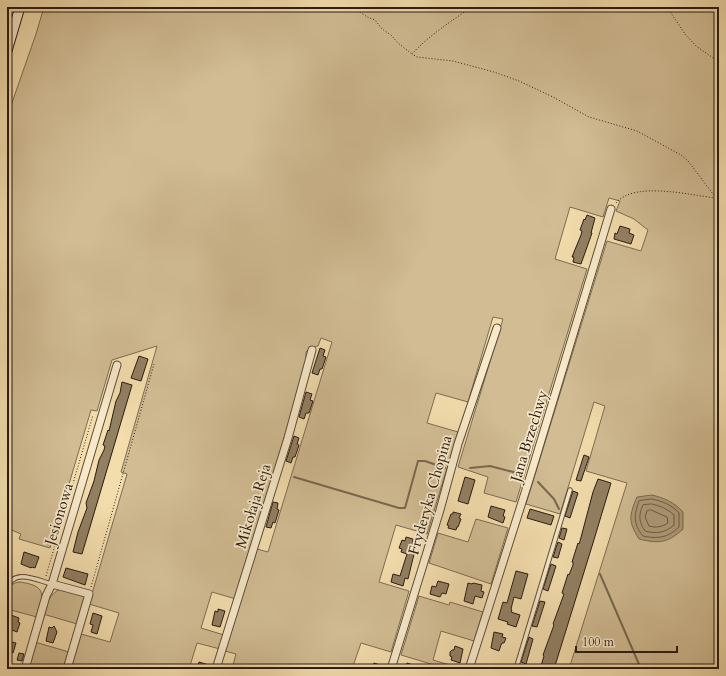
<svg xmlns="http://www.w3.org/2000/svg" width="726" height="676" font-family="Cardo,serif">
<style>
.green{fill:#d1bc93;stroke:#7d6c52}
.water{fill:#ae9b78;stroke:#79684f}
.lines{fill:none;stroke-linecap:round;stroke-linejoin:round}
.shore{stroke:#6c5b45;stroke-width:1}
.stream{stroke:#79684f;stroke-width:2}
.building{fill:#928063;stroke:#291b12}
.service-casing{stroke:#5c4c39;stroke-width:5.5}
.minor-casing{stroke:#5c4c39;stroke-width:9}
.secondary-casing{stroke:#291b12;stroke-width:11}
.path{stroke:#291b12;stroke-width:1;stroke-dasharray:1 2;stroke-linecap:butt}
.service{stroke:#f7e9ca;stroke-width:3.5}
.minor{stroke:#f7e9ca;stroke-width:7}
.secondary{stroke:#f7e9ca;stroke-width:9}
.labels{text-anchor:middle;stroke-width:3.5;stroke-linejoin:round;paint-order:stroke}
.street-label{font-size:15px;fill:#291b12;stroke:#f7e9ca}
</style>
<rect width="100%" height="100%" fill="#f3ddad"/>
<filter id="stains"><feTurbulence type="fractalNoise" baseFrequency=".005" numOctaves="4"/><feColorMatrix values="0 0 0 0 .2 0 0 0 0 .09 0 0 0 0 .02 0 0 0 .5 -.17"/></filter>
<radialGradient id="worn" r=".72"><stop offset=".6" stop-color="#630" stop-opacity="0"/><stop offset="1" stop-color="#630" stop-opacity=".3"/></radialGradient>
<g class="green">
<path d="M44,7H719V669H569L627,483L586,471L605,406L594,402L560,514L526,504L607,241L641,251L648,230L634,219L616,211L620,201L609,198L603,217L570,207L555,259L587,269L516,502L484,493L488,477L458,467L503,319L493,317L468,402L436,393L427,423L458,432L427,534L396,525L379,582L409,591L391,652L361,643L352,669H232L236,654L225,651L257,549L268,552L332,342L321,338L318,346L311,347L306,352V364L236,599L212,592L201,628L224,635L220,649L197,643L189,669H90L72,664L81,634L110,642L119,613L89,604L127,474L121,472L157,346L112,360L97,411L91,410L50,548L19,539L21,534L7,528V117L36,34Z"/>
<path d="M476,519L508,528L491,584L429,563L438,533L468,542Z"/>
<path d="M20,582C48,586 43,595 37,617L7,609C7,597 5,583 20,582Z"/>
<path d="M60,589L85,597L77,624L43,614C47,603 49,595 60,589Z"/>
<path d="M419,596L449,605L450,602L483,612L474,641L441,631L433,660L463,669H430L431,664L401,655Z"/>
<path d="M35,642L69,652L64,669H27Z"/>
</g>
<path class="water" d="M652,495C664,498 674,502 683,512V529C668,543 659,544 639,539C628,521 629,516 637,497Z"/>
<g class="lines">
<g class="shore">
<path d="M652,499C662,501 672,505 679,513V527C668,538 657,539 643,536C633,524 634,515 639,501Z"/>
<path d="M652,504C660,506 668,509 674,515V525C665,533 656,534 645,531C639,522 638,515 643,505Z"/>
<path d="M651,510L667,517L668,523C662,527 656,528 649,526L645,517L647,511Z"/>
</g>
<g class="stream">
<path d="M470,468L490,466L521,474"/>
<path d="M294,477L399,508H405L418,461H425L445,468"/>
<path d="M538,482L554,499L559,509"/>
<path d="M600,574L641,669"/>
</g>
</g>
<g class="building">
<path d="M587,215L595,218L591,233H592L581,264L573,262L574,257H572L581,235L582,231L580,230L584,219L585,220Z"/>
<path d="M620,226L630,229L629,233L634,235L631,244L614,239L615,233L617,234Z"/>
<path d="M320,348L325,350L323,356L326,357L322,369H320L318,375L312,373Z"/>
<path d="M139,356L148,359L141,381L131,378Z"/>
<path d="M122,382L132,385L82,554L73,552L78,532L87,508L86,503L94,481L99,460L104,450L105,446L103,445L108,430L109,431L116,401L120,393Z"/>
<path d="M306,392L312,394L310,400L313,401L309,413H306L304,419L299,417Z"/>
<path d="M294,436L299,438L297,444L299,445L295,457H293L291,463L286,461Z"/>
<path d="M584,455L589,457L581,481L576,480Z"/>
<path d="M465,477L475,480L468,504L458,501Z"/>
<path d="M598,479L611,483L593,543L554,669H540L544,656L543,655L554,625L553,624L564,594L562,593L568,574L569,575L573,565V562H572L578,543L579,544L580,541L593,492Z"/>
<path d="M573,491L578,493L570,518L565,516Z"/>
<path d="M273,502L278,503L277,509L279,510L275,523L273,522L271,528L266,527Z"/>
<path d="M491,506L505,510L503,516L505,517L503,523L488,517Z"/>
<path d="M530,509L554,516L551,525L527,518Z"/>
<path d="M453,512L461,514L459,518L461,519L458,527H457L456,530L448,528L449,526L447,525L451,514H453Z"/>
<path d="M562,528L567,529L564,540L559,538Z"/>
<path d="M406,537L413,539L412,549L415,550L408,579L405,578L403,586L391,582L393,574L400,576L407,554L401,552L402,549L399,548L402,540L405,541Z"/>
<path d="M558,542L562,544L558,558L553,557Z"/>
<path d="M24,552L39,557L35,568L32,567L31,568L21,564Z"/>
<path d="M551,564L556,566L548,591L543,589Z"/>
<path d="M66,568L88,574L85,585L63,577Z"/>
<path d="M516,571L528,574L521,599L514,597L511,609L512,610L511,612L520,615L516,627L507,624L508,622L498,619L503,602L507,603Z"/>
<path d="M438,581L449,584L446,594L442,593L440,597L430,594L432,586L436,587Z"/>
<path d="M468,583L472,584L473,583L482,585L481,591L484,592L482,598L475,596L473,604L464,601Z"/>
<path d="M540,601L545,602L537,627L532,626Z"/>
<path d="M218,609L225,611L220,627L212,625L215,611L218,612Z"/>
<path d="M93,613L102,616L97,634L91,632L93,625L90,624Z"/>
<path d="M11,615L19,618L18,622L20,623L17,632L7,628Z"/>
<path d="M54,626L57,632L53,643L46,641L49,627L52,628Z"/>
<path d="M494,632L503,634L502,637L506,638L504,643H502L501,645L499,651L491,648Z"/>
<path d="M529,637L533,639L526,664L521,662Z"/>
<path d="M7,641L16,643L13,653L7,651Z"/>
<path d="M455,646L463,649L460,663L451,660L452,657L450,656V652L452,650H454Z"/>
<path d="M19,653L24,654L22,661L17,660Z"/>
<path d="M199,662L212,666L211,669H197Z"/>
<path d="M374,663L386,667V669H372Z"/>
<path d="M407,663L422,668V669H406Z"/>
</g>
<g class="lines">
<g class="service-casing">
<g id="service">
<path d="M7,588C14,568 36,580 52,584"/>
<path d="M516,669L570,490"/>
</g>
</g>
<g class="minor-casing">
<g id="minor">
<path d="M52,584L89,594L67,669"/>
<path d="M25,669L46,596L52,584L117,365"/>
<path d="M216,669L288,438L312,350"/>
<path d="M391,669L440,510L458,444L497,328"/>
<path d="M469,669L530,477L611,209"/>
</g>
</g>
<g class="secondary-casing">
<path id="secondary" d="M7,51L20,7"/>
</g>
<g class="path">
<path d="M357,7L359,11L367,17L375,20L382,29L391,35L398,43L412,54"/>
<path d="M471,7C451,22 429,35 412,54L417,57L453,61L494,72L519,81L553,97L589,117L637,131L681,155L688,161L719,202"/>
<path d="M667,7L685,34L696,46L719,62"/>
<path d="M616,203C634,181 690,195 715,198"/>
<path d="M46,576L93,415"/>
<path d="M91,587L154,364"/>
</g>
<use href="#service" class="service"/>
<use href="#minor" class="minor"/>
<use href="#secondary" class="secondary"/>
</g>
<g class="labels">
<g class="street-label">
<text transform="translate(529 436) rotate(-73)" y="5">Jana Brzechwy</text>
<text transform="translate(430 495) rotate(-74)" y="5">Fryderyka Chopina</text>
<text transform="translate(253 506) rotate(-73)" y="5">Mikołaja Reja</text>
<text transform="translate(59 514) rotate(-73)" y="5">Jesionowa</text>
</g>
</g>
<rect width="726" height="676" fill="none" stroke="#f3ddad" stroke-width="24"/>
<rect x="8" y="8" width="710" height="660" fill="none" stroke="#291b12" stroke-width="2"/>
<rect x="12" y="12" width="702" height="652" fill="none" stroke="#291b12"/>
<path d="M576 646v6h101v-6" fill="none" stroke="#291b12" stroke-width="2"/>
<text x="582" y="646" font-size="12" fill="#291b12" stroke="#f7e9ca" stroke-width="3" paint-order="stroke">100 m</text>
<rect width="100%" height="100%" filter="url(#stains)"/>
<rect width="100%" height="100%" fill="url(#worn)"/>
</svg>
